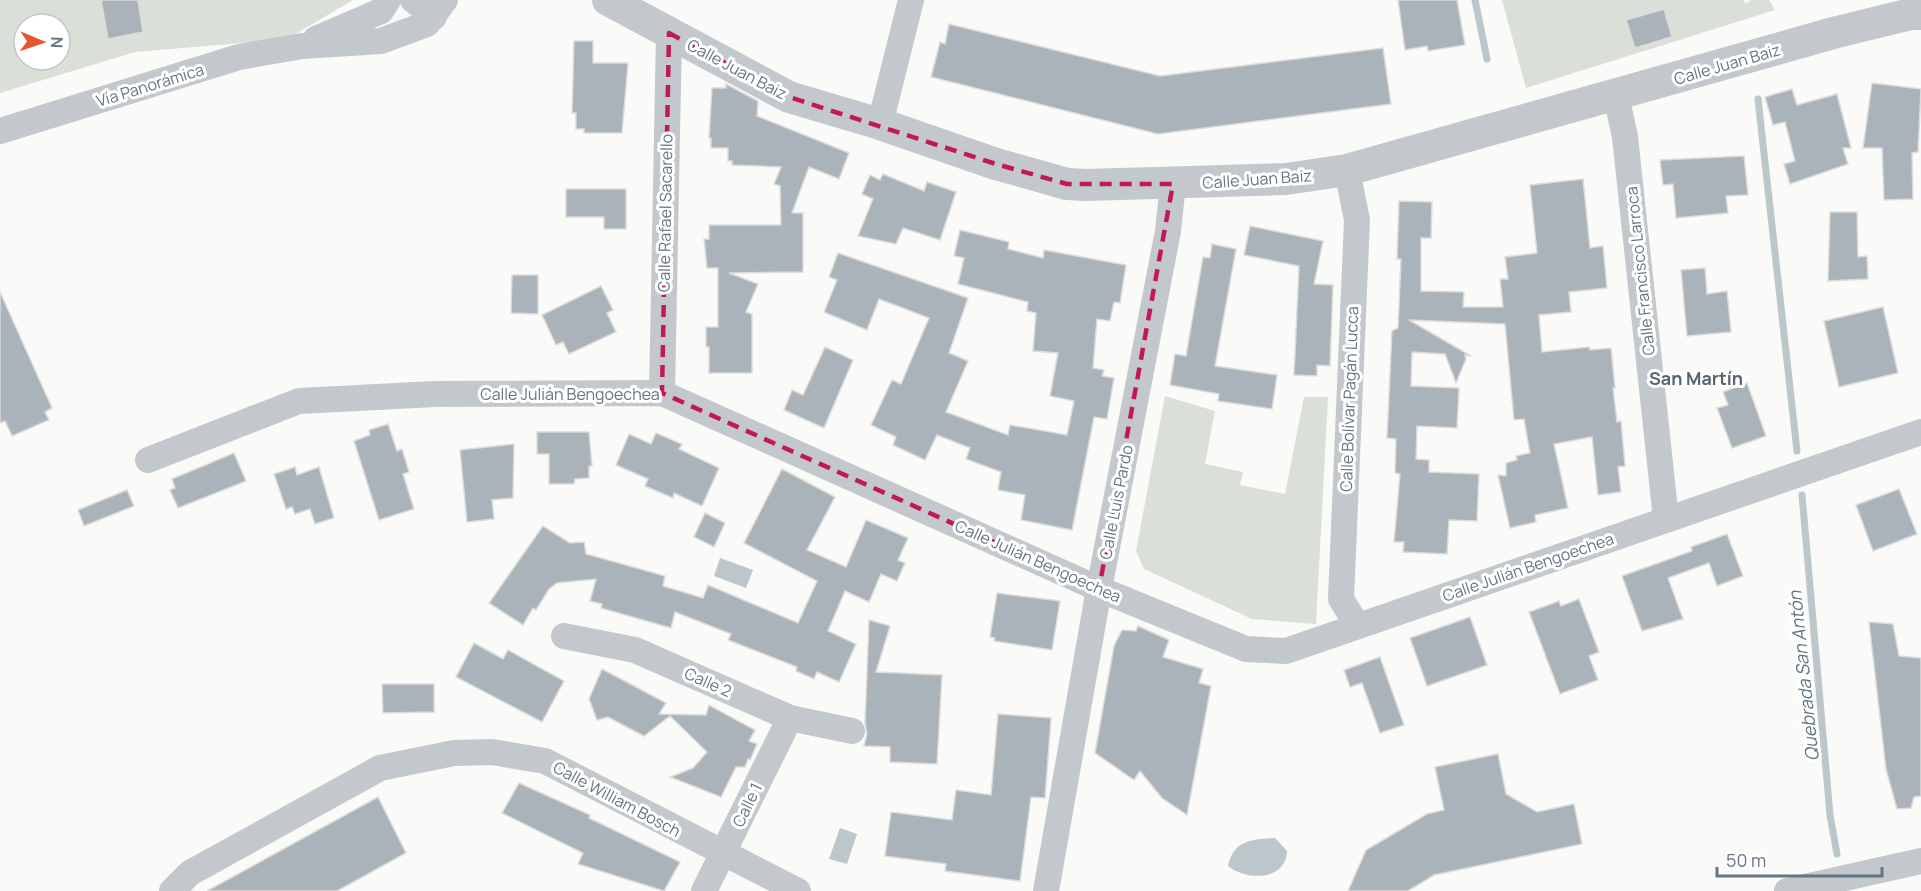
<svg xmlns="http://www.w3.org/2000/svg" width="1921" height="891" font-family="Manrope,sans-serif">
<style>
.green{fill:#dadfd7;fill-rule:evenodd}
.water{fill:#bbc7cb}
.lines{fill:none;stroke-linecap:round;stroke-linejoin:round}
.stream{stroke:#bbc7cb;stroke-width:7}
.building{fill:#aab3b9;stroke:#dcdcda;stroke-width:1.5}
.minor{stroke:#c3c8cc;stroke-width:26}
.tertiary{stroke:#c3c8cc;stroke-width:32}
.marked{fill:none;stroke:#c2185b;stroke-width:4.5;stroke-dasharray:12 8;stroke-linejoin:round}
.labels{text-anchor:middle;stroke-width:6;stroke-linejoin:round;paint-order:stroke}
.street-label{font-size:16px;fill:#657683;stroke:#fff}
.neighbourhood-label{font-size:18px;font-weight:bold;fill:#57646e;stroke:#fff}
.water-label{font-size:18px;font-style:italic;fill:#60757c;stroke:#fff}
</style>
<rect width="100%" height="100%" fill="#fafaf8"/>
<g class="green">
<path d="M0,0H353L287,39L135,52L0,93ZM24,24H60V60H24Z"/>
<path d="M1502,0H1743L1746,4L1751,0H1769L1775,10L1526,88Z"/>
<path d="M1165,396L1215,411L1205,464L1243,472L1240,485L1285,494L1304,397H1328L1316,624L1252,619L1144,569L1136,551Z"/>
</g>
<g class="water">
<path d="M720,558L753,570L746,588L714,576Z"/>
<path d="M840,828L857,834L847,864L829,859Z"/>
<path d="M1275,838L1287,851C1286,881 1246,881 1228,866C1233,840 1252,839 1275,838Z"/>
</g>
<g class="lines">
<g class="stream">
<path d="M1475,0L1487,59"/>
<path d="M1758,99L1797,451"/>
<path d="M1802,495L1830,815L1837,854"/>
</g>
</g>
<g class="building">
<path d="M101,0H138L143,32L108,39Z"/>
<path d="M1398,0H1457L1465,45L1428,51L1427,46L1405,50Z"/>
<path d="M1664,9L1672,37L1635,48L1626,20Z"/>
<path d="M949,24L1160,76L1383,48L1391,104L1158,134L931,77L940,42L945,44Z"/>
<path d="M574,41H593V63H628L622,133H584V129H576V113H572Z"/>
<path d="M1872,83L1921,89L1918,152L1912,153L1913,199L1884,200L1882,148H1863Z"/>
<path d="M726,84L758,101L757,116L849,153L839,179L809,167L792,213H803V272L729,273L758,284L746,312L752,314V373H709V347H706V327H718V268H707L704,239H709V225H781L780,186L774,184L781,167L732,165V161H728V148H711V138H709L712,88H726Z"/>
<path d="M1792,89L1797,105L1837,94L1851,148H1843L1848,164L1790,184L1784,164L1795,161L1785,122L1773,125L1765,97Z"/>
<path d="M1744,156L1748,195L1726,196L1728,213L1676,218L1673,184L1663,185L1660,160Z"/>
<path d="M883,174L924,191L927,182L956,192L940,240L903,228L896,244L858,236L873,199L862,194L870,175L880,180Z"/>
<path d="M1583,179L1590,248L1603,246L1607,288L1569,292L1571,312L1539,315L1542,352L1589,347L1590,350L1611,348L1615,388H1613L1617,422L1621,421L1625,466L1618,467L1621,492L1598,495L1592,437L1554,444L1568,508L1535,515L1536,522L1510,528L1498,475L1506,476V463L1517,460L1516,456L1530,453L1524,419L1514,420L1505,324L1409,320L1471,356L1465,355L1466,359L1456,383L1445,354L1412,352L1411,386L1459,388L1457,428L1417,426L1416,459L1429,460V472L1479,474L1477,521L1449,520L1447,554L1403,552L1404,542H1394L1400,474L1395,473L1396,439L1387,438L1392,331L1398,328L1401,259H1397L1399,201L1432,202L1431,238H1421V291L1464,292L1463,307H1503L1500,279H1508L1505,257L1537,253L1530,185Z"/>
<path d="M566,189H626V229H604V217H566Z"/>
<path d="M1830,212H1857L1858,257L1867,256L1868,279L1828,281Z"/>
<path d="M1250,226L1323,241L1314,284L1333,285L1330,366L1317,365V376L1294,375L1299,266L1244,255Z"/>
<path d="M960,230L1009,242L1008,249L1043,258L1044,250L1126,265L1120,303L1114,302L1110,321L1097,319L1093,368L1104,370L1102,376L1114,378L1107,419L1094,417L1072,530L1021,520L1025,495L998,490L1001,472L966,459L970,448L937,435L925,460L893,445L896,437L871,425L892,380L901,384L929,318L879,299L867,330L824,312L837,280L829,277L838,253L968,298L949,353L968,361L946,412L1008,435L1010,425L1067,435L1074,401L1050,396L1058,353L1033,351L1036,313L1027,311L1028,302L958,284L964,258L954,256Z"/>
<path d="M1212,244L1236,249L1215,366L1277,375L1272,409L1218,401L1219,394L1170,385L1175,354L1186,356L1203,257L1210,258Z"/>
<path d="M1705,268L1707,294L1727,291L1731,332L1687,336L1681,270Z"/>
<path d="M512,275H538V314L511,313Z"/>
<path d="M601,286L613,310L607,313L616,332L569,354L563,342L556,345L542,315Z"/>
<path d="M0,292L52,408L45,412L49,420L12,436L5,421L0,423Z"/>
<path d="M1883,307L1898,373L1839,387L1824,321Z"/>
<path d="M825,347L853,360L824,428L784,410L792,390L803,395Z"/>
<path d="M1747,383L1766,436L1732,448L1717,408L1728,405L1723,392Z"/>
<path d="M388,424L397,451L402,449L409,472L403,474L414,509L379,520L354,441L370,435L369,430Z"/>
<path d="M537,432H589L592,466H589V478L575,479L574,484H549V454H537Z"/>
<path d="M656,433L682,444L679,449L719,468L702,506L674,493L673,498L645,486L648,479L616,465L629,434L651,444Z"/>
<path d="M514,444L513,498L492,500L494,519L467,522L460,450Z"/>
<path d="M234,453L246,481L178,508L170,490L175,488L172,479Z"/>
<path d="M295,467L297,475L319,467L334,518L315,524L310,509L295,514L292,507L286,509L274,474Z"/>
<path d="M782,469L835,497L807,550L846,567L866,520L908,538L898,560L905,563L897,581L881,574L869,602L845,591L828,631L856,644L839,682L817,672L814,679L796,671L797,667L728,640L731,634L675,612L671,628L601,608L602,604L590,601L596,579L557,583L549,589L536,610L533,608L523,625L489,603L543,526L570,543L584,542L586,554L665,576L663,586L703,598L708,585L798,623L817,581L744,543Z"/>
<path d="M1899,489L1917,534L1873,551L1856,505Z"/>
<path d="M127,490L134,506L84,526L78,510Z"/>
<path d="M705,513L725,523L714,547L694,537Z"/>
<path d="M1727,534L1743,576L1717,586L1709,563L1668,578L1683,619L1642,631L1622,576L1692,551L1691,547Z"/>
<path d="M997,593L1060,601L1052,650L994,641L995,638L990,637Z"/>
<path d="M1579,599L1599,652L1589,656L1598,680L1560,694L1529,612L1559,601L1561,606Z"/>
<path d="M1470,617L1487,665L1427,686L1410,638Z"/>
<path d="M869,620L890,626L876,672L942,675L937,764L890,762V747L864,746L867,734L865,724Z"/>
<path d="M1869,622L1893,624L1899,656L1921,658V796L1914,797L1911,808L1897,809L1886,769Z"/>
<path d="M1138,626L1169,640L1163,657L1203,669L1199,683L1211,686L1187,815L1162,798L1140,771L1134,780L1095,753L1114,646L1122,630L1136,631Z"/>
<path d="M474,643L503,659L508,650L564,681L542,722L456,677Z"/>
<path d="M1380,657L1404,725L1380,733L1362,683L1350,687L1344,670Z"/>
<path d="M602,669L666,703L659,714L706,715L709,705L755,730L749,741L757,744L750,760L748,759L745,767H736L721,797L670,777L693,768L707,752L670,716L644,736L608,717L597,720L589,699Z"/>
<path d="M382,684H434V712L383,713Z"/>
<path d="M998,714L1051,718L1045,798L1031,797L1020,881L945,871L946,864L885,856L891,812L952,820L956,790L991,795Z"/>
<path d="M1498,754L1506,794L1537,812L1574,804L1582,844L1434,875L1408,891H1348L1366,850L1427,814L1444,810L1435,767Z"/>
<path d="M519,783L590,815L589,818L680,862L664,891L578,864L583,853L502,813Z"/>
<path d="M378,797L406,853L337,891H207Z"/>
</g>
<g class="lines">
<g class="minor">
<path d="M413,0L434,17"/>
<path d="M316,39L381,11L388,0"/>
<path d="M1616,95L1625,137L1666,519"/>
<path d="M880,124L911,0"/>
<path d="M0,131L239,57L302,46L381,41L427,24L445,0"/>
<path d="M1347,170L1357,220L1341,599L1357,625"/>
<path d="M662,393L669,33"/>
<path d="M148,460L299,401L435,394L662,393L1099,589L1246,649L1286,651L1921,432"/>
<path d="M564,636L635,650L790,718L852,731"/>
<path d="M172,891L190,873L380,768L454,753L492,752L545,761L798,891"/>
<path d="M704,891L790,718"/>
<path d="M1046,891L1099,589L1168,231L1173,184"/>
<path d="M1787,891L1921,861"/>
</g>
<path class="tertiary" d="M608,0L789,97L880,124L996,164L1067,184L1086,185L1286,179L1347,170L1837,32L1911,14H1921"/>
</g>
<path class="marked" d="M669,33L789,97L996,164L1067,184H1173L1099,589L662,393Z"/>
<g class="labels">
<g class="street-label">
<text transform="translate(1727 64) rotate(-16)" y="6">Calle Juan Baiz</text>
<text transform="translate(737 69) rotate(28)" y="6">Calle Juan Baiz</text>
<text transform="translate(150 85) rotate(-17)" y="6">Vía Panorámica</text>
<text transform="translate(1257 179) rotate(-4)" y="6">Calle Juan Baiz</text>
<text transform="translate(665 213) rotate(-89)" y="6">Calle Rafael Sacarello</text>
<text transform="translate(1640 271) rotate(-96)" y="6">Calle Francisco Larroca</text>
<text x="570" y="400">Calle Julián Bengoechea</text>
<text transform="translate(1349 399) rotate(-88)" y="6">Calle Bolívar Pagán Lucca</text>
<text transform="translate(1116 502) rotate(-79)" y="6">Calle Luis Pardo</text>
<text transform="translate(1038 561) rotate(24)" y="6">Calle Julián Bengoechea</text>
<text transform="translate(1528 567) rotate(-19)" y="6">Calle Julián Bengoechea</text>
<text transform="translate(708 682) rotate(24)" y="6">Calle 2</text>
<text transform="translate(617 799) rotate(28)" y="6">Calle William Bosch</text>
<text transform="translate(747 805) rotate(-64)" y="6">Calle 1</text>
</g>
<g class="neighbourhood-label">
<text x="1696" y="385">San Martín</text>
</g>
<g class="water-label">
<text transform="translate(1804 676) rotate(-96)" y="6">Quebrada San Antón</text>
</g>
</g>
<g transform="translate(42 42) rotate(92)"><circle r="28" fill="#ffffff" stroke="#c1c8cd" stroke-width="1.5"/>
<path d="M0-4.5L10 22L0 15L-10 22Z" fill="#e4572e"/>
<text y="-9" font-size="16" font-weight="bold" text-anchor="middle" fill="#657683">N</text>
</g>
<path d="M1717 867v9h165v-9" fill="none" stroke="#657683" stroke-width="3"/>
<text x="1726" y="867" font-size="18" fill="#657683" stroke="#ffffff" stroke-width="4.5" paint-order="stroke">50 m</text>
</svg>
